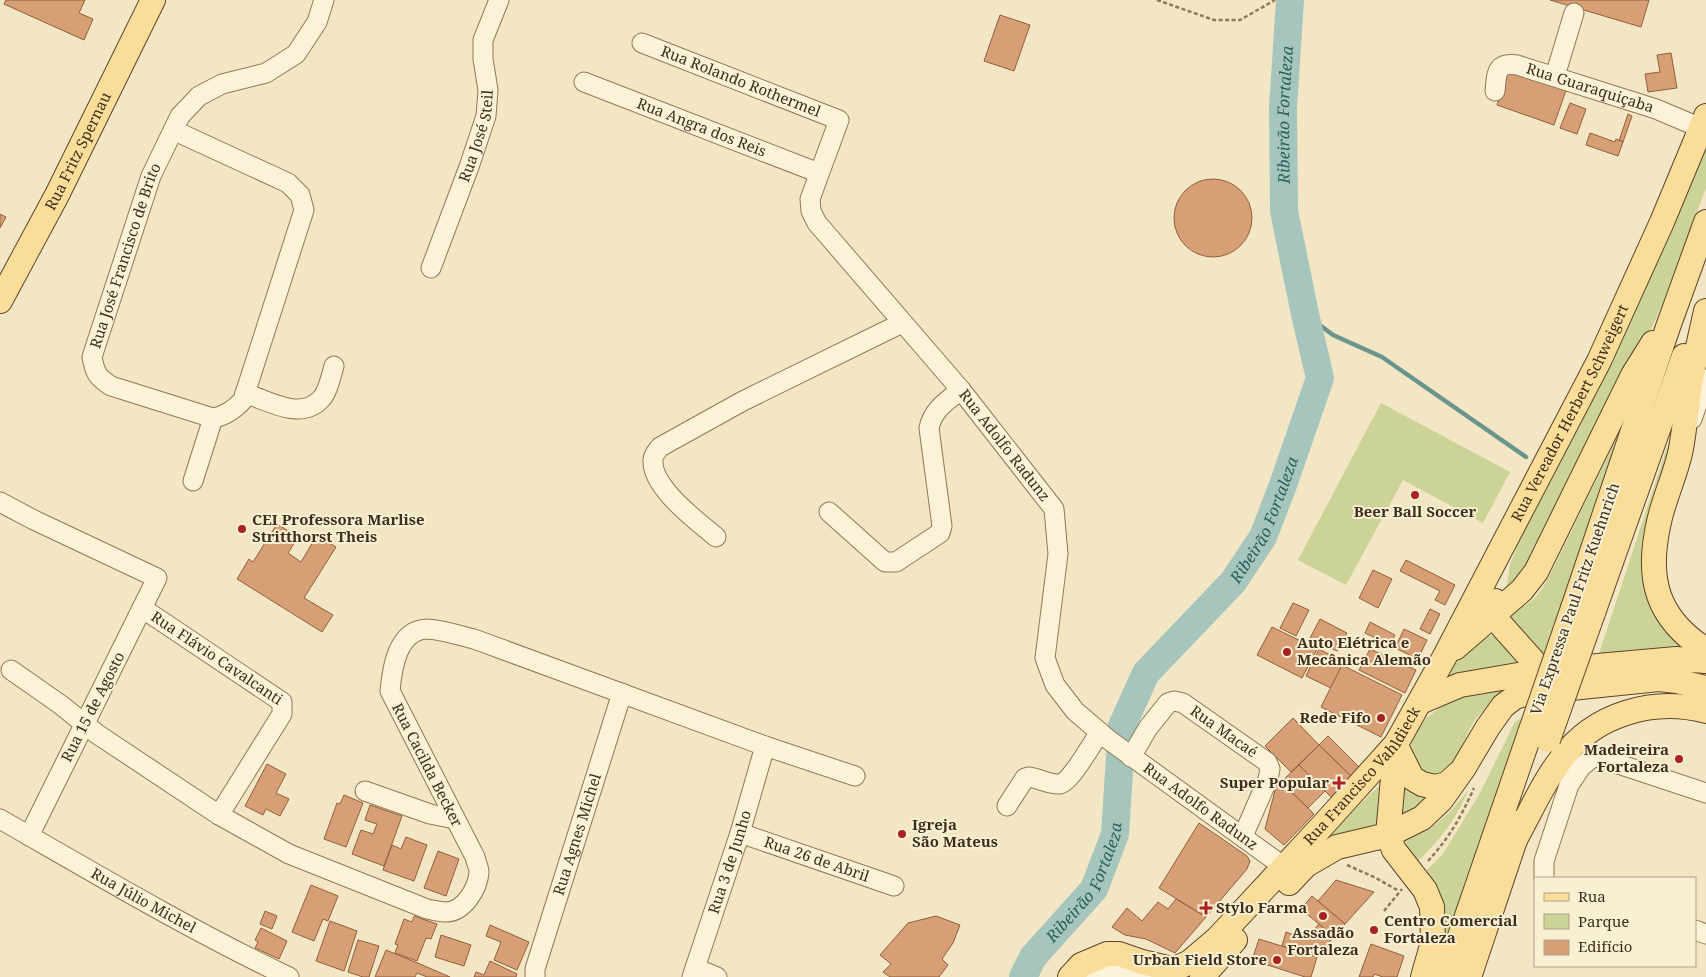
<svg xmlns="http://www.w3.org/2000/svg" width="1706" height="977" font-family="'Noto Serif',serif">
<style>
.green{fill:#cbd396}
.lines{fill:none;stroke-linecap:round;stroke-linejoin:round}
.stream{stroke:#6b958c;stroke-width:4.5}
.river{stroke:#a6c6bd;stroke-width:28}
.building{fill:#d69f75;stroke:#925f3a}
.minor-casing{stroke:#907757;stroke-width:21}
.major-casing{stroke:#5e442c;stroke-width:26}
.path{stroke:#907757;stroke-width:2.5;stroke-dasharray:4 2.5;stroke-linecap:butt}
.minor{stroke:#fcf2d8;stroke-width:19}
.major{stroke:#fadd98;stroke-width:24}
.major-bridge-casing{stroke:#5e442c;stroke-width:26;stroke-linecap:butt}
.major-bridge{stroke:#fadd98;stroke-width:24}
.poi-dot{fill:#a72220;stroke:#f9f0d4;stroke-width:2}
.labels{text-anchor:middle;stroke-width:4;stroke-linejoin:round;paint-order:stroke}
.street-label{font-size:15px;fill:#3f2e1d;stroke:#f9f0d4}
.poi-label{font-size:15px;font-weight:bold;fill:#3f2e1d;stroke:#f9f0d4;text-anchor:start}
.water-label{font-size:16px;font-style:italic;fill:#2b605e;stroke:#f9f0d4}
</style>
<rect width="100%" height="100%" fill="#f3e6c4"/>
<g class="green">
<path d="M1706,141V188L1663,302L1650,332L1535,562L1505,599L1510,564L1520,540Z"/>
<path d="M1381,403L1510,472L1483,523L1403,480L1346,585L1298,560Z"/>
<path d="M1633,405L1544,657L1511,618L1510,613C1516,607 1524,607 1530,602C1541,594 1547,580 1553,569Z"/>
<path d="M1672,432L1656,614L1664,631L1687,650L1598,657Z"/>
<path d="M1485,636H1495L1526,668L1446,682C1456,655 1462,652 1485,636Z"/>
<path d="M1514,687C1498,697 1483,708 1473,723C1463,738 1457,777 1433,777C1430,777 1425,775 1422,774L1409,750L1414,737L1425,719L1452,698Z"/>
<path d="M1531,713L1441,977L1425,872L1443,854L1480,793L1515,722Z"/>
<path d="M1401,773L1433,796L1398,819Z"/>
<path d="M1388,777L1385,824L1319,844Z"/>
<path d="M1469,789C1456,819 1441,839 1418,861L1405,849V841L1431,828L1449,813Z"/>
</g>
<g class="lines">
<path class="stream" d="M1305,314L1333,335L1382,357L1526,457"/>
<path class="river" id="s1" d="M1023,977L1033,957L1094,889L1115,834L1122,726L1146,673L1233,582L1263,537L1283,485L1320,378L1305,314L1284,211L1283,108L1290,0"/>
</g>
<g class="building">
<path d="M6,0H85L79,13L93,19L84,40L4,4Z"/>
<path d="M1550,0H1649L1641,27Z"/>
<path d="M1000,15L1030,25L1014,71L984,61Z"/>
<path d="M1671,53L1677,88L1648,92L1645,74L1660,72L1657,55Z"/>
<path d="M1509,70L1566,90L1554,125L1497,105Z"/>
<path d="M1570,103L1586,109L1577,134L1560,128Z"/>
<path d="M1628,114L1632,116L1623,142L1619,141Z"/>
<path d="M1590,133L1615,142L1616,139L1623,142L1618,156L1586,145Z"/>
<circle cx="1213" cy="218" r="39"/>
<path d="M0,214L6,217L0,228Z"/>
<path d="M277,524L298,537L288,553L301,562L317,535L336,547L304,598L333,615L322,632L237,579L249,559L253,562Z"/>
<path d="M1406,560L1455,585L1445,605L1435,600L1440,591L1400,571Z"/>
<path d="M1373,570L1392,579L1378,608L1359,598Z"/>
<path d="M1293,603L1309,610L1296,636L1280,628Z"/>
<path d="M1430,609L1440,614L1430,634L1420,629Z"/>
<path d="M1320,619L1347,633L1337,651L1310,638Z"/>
<path d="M1370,622L1395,635L1390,645L1365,633Z"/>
<path d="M1272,627L1317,649L1302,678L1257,655Z"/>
<path d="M1404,629L1427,640L1418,659L1395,648Z"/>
<path d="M1319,649L1344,662L1331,688L1306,676Z"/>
<path d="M1370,649L1416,670L1405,693L1359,670Z"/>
<path d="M1342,665L1402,695L1381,737L1321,707Z"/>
<path d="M1293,718L1319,745L1291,772L1265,746Z"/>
<path d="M1328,736L1360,768L1351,776L1319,745Z"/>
<path d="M1319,745L1353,778L1332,798L1299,765Z"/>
<path d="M267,764L286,774L276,793L289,799L280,816L266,809L263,815L245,806Z"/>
<path d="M1299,765L1325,791L1308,808L1281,782Z"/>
<path d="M1278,779L1314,814L1284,845L1265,829Z"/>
<path d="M344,795L363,803L346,847L324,839L337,803L340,804Z"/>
<path d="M370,805L402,816L384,866L352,854L361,830L373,834L377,824L365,820Z"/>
<path d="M1199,823L1247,856L1250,861L1247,869L1206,917L1159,888Z"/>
<path d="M406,837L427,845L414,881L383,870L392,845L401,849Z"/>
<path d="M438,851L459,859L446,896L424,888Z"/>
<path d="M1336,880L1374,892L1345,924L1318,901Z"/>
<path d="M311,885L338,896L328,921L323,919L314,941L292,932Z"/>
<path d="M1312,896L1345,924L1334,937L1301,909Z"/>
<path d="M1176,899L1206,917L1175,953L1146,939L1125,935L1112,927L1127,908L1142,921L1158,902L1168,909Z"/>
<path d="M265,911L277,916L272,929L260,924Z"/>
<path d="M414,916L437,924L431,939L426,938L417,961L395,953L398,945L395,944L404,919L412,922Z"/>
<path d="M936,916L960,925L953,943L942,959L948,965L939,977H890L883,972L891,964L880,955L908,923Z"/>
<path d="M330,921L357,931L344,971L316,961Z"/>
<path d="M1319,924L1334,937L1317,956L1282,946L1286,932L1306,939Z"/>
<path d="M490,925L529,942L517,970L494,960L501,942L486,936Z"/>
<path d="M261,928L287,941L279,959L255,948L258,942L255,940Z"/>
<path d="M441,935L471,945L464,966L435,957Z"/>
<path d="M1259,939L1317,957L1311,977H1305L1252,960Z"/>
<path d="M358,940L379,946L369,977H363L348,972Z"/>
<path d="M1371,944L1404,956L1397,977H1383L1374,974L1373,977H1359Z"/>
<path d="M386,950L420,964L450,977H427L417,973L415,977H375Z"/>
<path d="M490,961L517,974L516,977H474L476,972L484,975Z"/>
</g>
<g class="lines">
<g class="minor-casing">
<g id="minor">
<path id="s2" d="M642,43L839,120L810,199L811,211L817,223L961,390L1054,509L1058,554L1045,658L1055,685L1075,711L1109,740L1284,867"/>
<path d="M1555,76L1574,13"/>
<path id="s3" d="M584,82L819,173"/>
<path id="s4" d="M1495,91C1497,74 1495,62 1517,65L1656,109L1701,128"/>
<path id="s5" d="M173,130L288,183L300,195L304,210L243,400C235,409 225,416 213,418L111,386C97,377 95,373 92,357L151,176L180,116L199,96L222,84L266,73L296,54L317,22L324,0"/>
<path id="s6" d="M431,268L469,167L486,116L488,90L483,59V40L499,0"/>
<path d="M245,393C268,401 301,421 321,399C328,392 331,376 334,366"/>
<path d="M1692,419L1706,379"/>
<path d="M193,481L213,418"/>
<path d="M0,502L34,520L157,578L29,836"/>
<path d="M829,512L885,562H896L940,533L942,526L929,428C933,409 947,401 961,390"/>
<path d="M716,537C697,521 651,487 653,460C653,455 657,451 660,447L743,401L902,323"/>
<path id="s7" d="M142,608L282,702V714L219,815"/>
<path d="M11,670L61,705L97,734L219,815L289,854L427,909C433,910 440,912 446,912C464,912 478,888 479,872C479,868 476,862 475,857L390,691C392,669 397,630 427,629C439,629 461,636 474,639L765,746L855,776"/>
<path id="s8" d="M1131,757L1148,728L1168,703L1174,701L1183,703L1267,762L1270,769L1268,779L1243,836"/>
<path d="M365,791L430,814L455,819"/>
<path d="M1007,806L1025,778L1029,777C1038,778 1050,785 1060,784C1070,783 1093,742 1100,732"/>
<path id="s9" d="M0,819C96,874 190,930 289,977"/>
<path id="s10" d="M740,833L894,886"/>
<path d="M1544,878V861L1569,785L1581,767L1594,756L1706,793"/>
<path d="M1695,930L1706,934"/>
<path d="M695,968L717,977"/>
<path id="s11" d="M535,977V969L622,693"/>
<path id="s12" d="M692,977L740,833L765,746"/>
<path d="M1095,977C1109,962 1129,973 1145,977"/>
</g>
</g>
<g class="major-casing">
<g id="major">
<path id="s13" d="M0,301L57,195L153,0"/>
<path d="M1706,311C1701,333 1696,356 1691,378C1687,402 1685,426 1681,449C1676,474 1664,498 1659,522C1646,578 1656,618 1706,650"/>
<path d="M1495,601L1493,616L1542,671"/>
<path d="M1573,608L1668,327L1706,222"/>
<path d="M1593,613L1684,356"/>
<path d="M1455,648L1522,590L1536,572L1633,375L1653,343"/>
<path d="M1420,702L1460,685L1542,671L1676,659L1706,661"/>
<path d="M1396,744L1388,835L1394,850L1425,890L1432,907L1433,942L1423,977"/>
<path d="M1396,746L1412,778L1422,784L1435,787L1447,784L1458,774"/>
<path d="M1516,838C1531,811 1543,782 1562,758C1595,714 1653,697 1706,711"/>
<path d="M1289,883L1306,865L1337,847L1388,835L1422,818L1441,800L1463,769L1488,727L1503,706L1515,697L1532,692L1659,679L1677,681L1706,688"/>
<path id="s14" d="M1070,977L1081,965L1107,954H1119L1142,962L1167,968H1177L1190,962L1217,939L1324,824L1396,744L1445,656L1599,361L1662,222L1706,116"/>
<path d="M1202,977L1235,940"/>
<path d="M1446,977L1530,733"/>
<path d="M1469,977L1521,822"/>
</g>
</g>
<g class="path">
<path d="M1157,0L1214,20H1240L1275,0"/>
<path d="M1428,861C1449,838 1461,817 1474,788"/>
<path d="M1347,865L1374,877L1399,891"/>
<path d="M1384,911L1402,889"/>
</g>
<use href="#minor" class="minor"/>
<use href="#major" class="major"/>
<g class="major-bridge-casing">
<g id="major-bridge">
<path d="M1530,733L1573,608"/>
<path d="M1548,740L1593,613"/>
</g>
</g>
<use href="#major-bridge" class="major-bridge"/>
</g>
<g class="poi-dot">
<circle cx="1415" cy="495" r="5"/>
<circle cx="242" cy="529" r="5"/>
<circle cx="1287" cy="652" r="5"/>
<circle cx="1381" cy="718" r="5"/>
<circle cx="1679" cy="759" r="5"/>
<path d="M1336.5 775.5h5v5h5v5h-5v5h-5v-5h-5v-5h5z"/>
<circle cx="902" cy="834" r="5"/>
<path d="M1203.5 900.5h5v5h5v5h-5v5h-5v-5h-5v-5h5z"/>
<circle cx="1323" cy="916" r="5"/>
<circle cx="1374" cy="930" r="5"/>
<circle cx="1277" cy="960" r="5"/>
</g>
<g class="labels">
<g class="street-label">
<text dy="5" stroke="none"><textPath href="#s2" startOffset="106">Rua Rolando Rothermel</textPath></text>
<text dy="5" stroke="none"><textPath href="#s4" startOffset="118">Rua Guaraquiçaba</textPath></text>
<text dy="5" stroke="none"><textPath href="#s3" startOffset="126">Rua Angra dos Reis</textPath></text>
<text dy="5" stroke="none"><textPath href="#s6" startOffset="140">Rua José Steil</textPath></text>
<text dy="5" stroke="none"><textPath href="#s13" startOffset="169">Rua Fritz Spernau</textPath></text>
<text dy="5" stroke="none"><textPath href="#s5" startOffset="644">Rua José Francisco de Brito</textPath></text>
<text dy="5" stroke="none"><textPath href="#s14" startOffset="805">Rua Vereador Herbert Schweigert</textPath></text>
<text dy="5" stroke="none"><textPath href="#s2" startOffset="612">Rua Adolfo Radunz</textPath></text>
<text transform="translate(1575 599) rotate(-71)" y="5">Via Expressa Paul Fritz Kuehnrich</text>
<text dy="5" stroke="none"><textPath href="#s7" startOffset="90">Rua Flávio Cavalcanti</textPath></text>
<text transform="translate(93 707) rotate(-63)" y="5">Rua 15 de Agosto</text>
<text dy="5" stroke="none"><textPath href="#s8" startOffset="131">Rua Macaé</textPath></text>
<text transform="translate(427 765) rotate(63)" y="5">Rua Cacilda Becker</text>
<text dy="5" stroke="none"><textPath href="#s14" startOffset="385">Rua Francisco Vahldieck</textPath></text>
<text dy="5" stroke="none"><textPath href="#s2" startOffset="1062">Rua Adolfo Radunz</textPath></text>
<text dy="5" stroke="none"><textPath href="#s11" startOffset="149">Rua Agnes Michel</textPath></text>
<text dy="5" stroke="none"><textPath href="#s10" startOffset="81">Rua 26 de Abril</textPath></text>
<text dy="5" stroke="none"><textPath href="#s12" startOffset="121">Rua 3 de Junho</textPath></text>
<text dy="5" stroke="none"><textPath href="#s9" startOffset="165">Rua Júlio Michel</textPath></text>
</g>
<g class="poi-label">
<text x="1415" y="517" text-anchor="middle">Beer Ball Soccer</text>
<text x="252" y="525">CEI Professora Marlise<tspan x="252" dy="17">Stritthorst Theis</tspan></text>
<text x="1297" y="648">Auto Elétrica e<tspan x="1297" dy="17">Mecânica Alemão</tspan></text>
<text x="1371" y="723" text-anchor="end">Rede Fifo</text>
<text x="1669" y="755" text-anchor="end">Madeireira<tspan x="1669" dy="17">Fortaleza</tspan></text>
<text x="1329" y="788" text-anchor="end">Super Popular</text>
<text x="912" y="830">Igreja<tspan x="912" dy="17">São Mateus</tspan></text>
<text x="1216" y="913">Stylo Farma</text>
<text x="1384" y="926">Centro Comercial<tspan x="1384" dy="17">Fortaleza</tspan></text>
<text x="1323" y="938" text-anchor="middle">Assadão<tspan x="1323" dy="17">Fortaleza</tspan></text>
<text x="1267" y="965" text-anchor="end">Urban Field Store</text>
</g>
<g class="water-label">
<text dy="6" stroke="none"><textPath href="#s1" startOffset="955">Ribeirão Fortaleza</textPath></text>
<text dy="6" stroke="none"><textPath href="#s1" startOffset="535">Ribeirão Fortaleza</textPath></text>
<text dy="6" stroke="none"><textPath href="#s1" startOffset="115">Ribeirão Fortaleza</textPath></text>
</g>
</g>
<rect x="1534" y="877" width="162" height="90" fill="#f9f0d4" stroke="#afa28b"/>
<rect x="1544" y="893" width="25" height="8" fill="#fadd98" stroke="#afa28b"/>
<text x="1578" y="902" font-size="15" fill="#3f2e1d">Rua</text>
<rect x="1544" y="914" width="25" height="15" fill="#cbd396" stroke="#afa28b"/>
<text x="1578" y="927" font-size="15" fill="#3f2e1d">Parque</text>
<rect x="1544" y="940" width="25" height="15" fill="#d69f75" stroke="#afa28b"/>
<text x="1578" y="952" font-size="15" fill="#3f2e1d">Edifício</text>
</svg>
